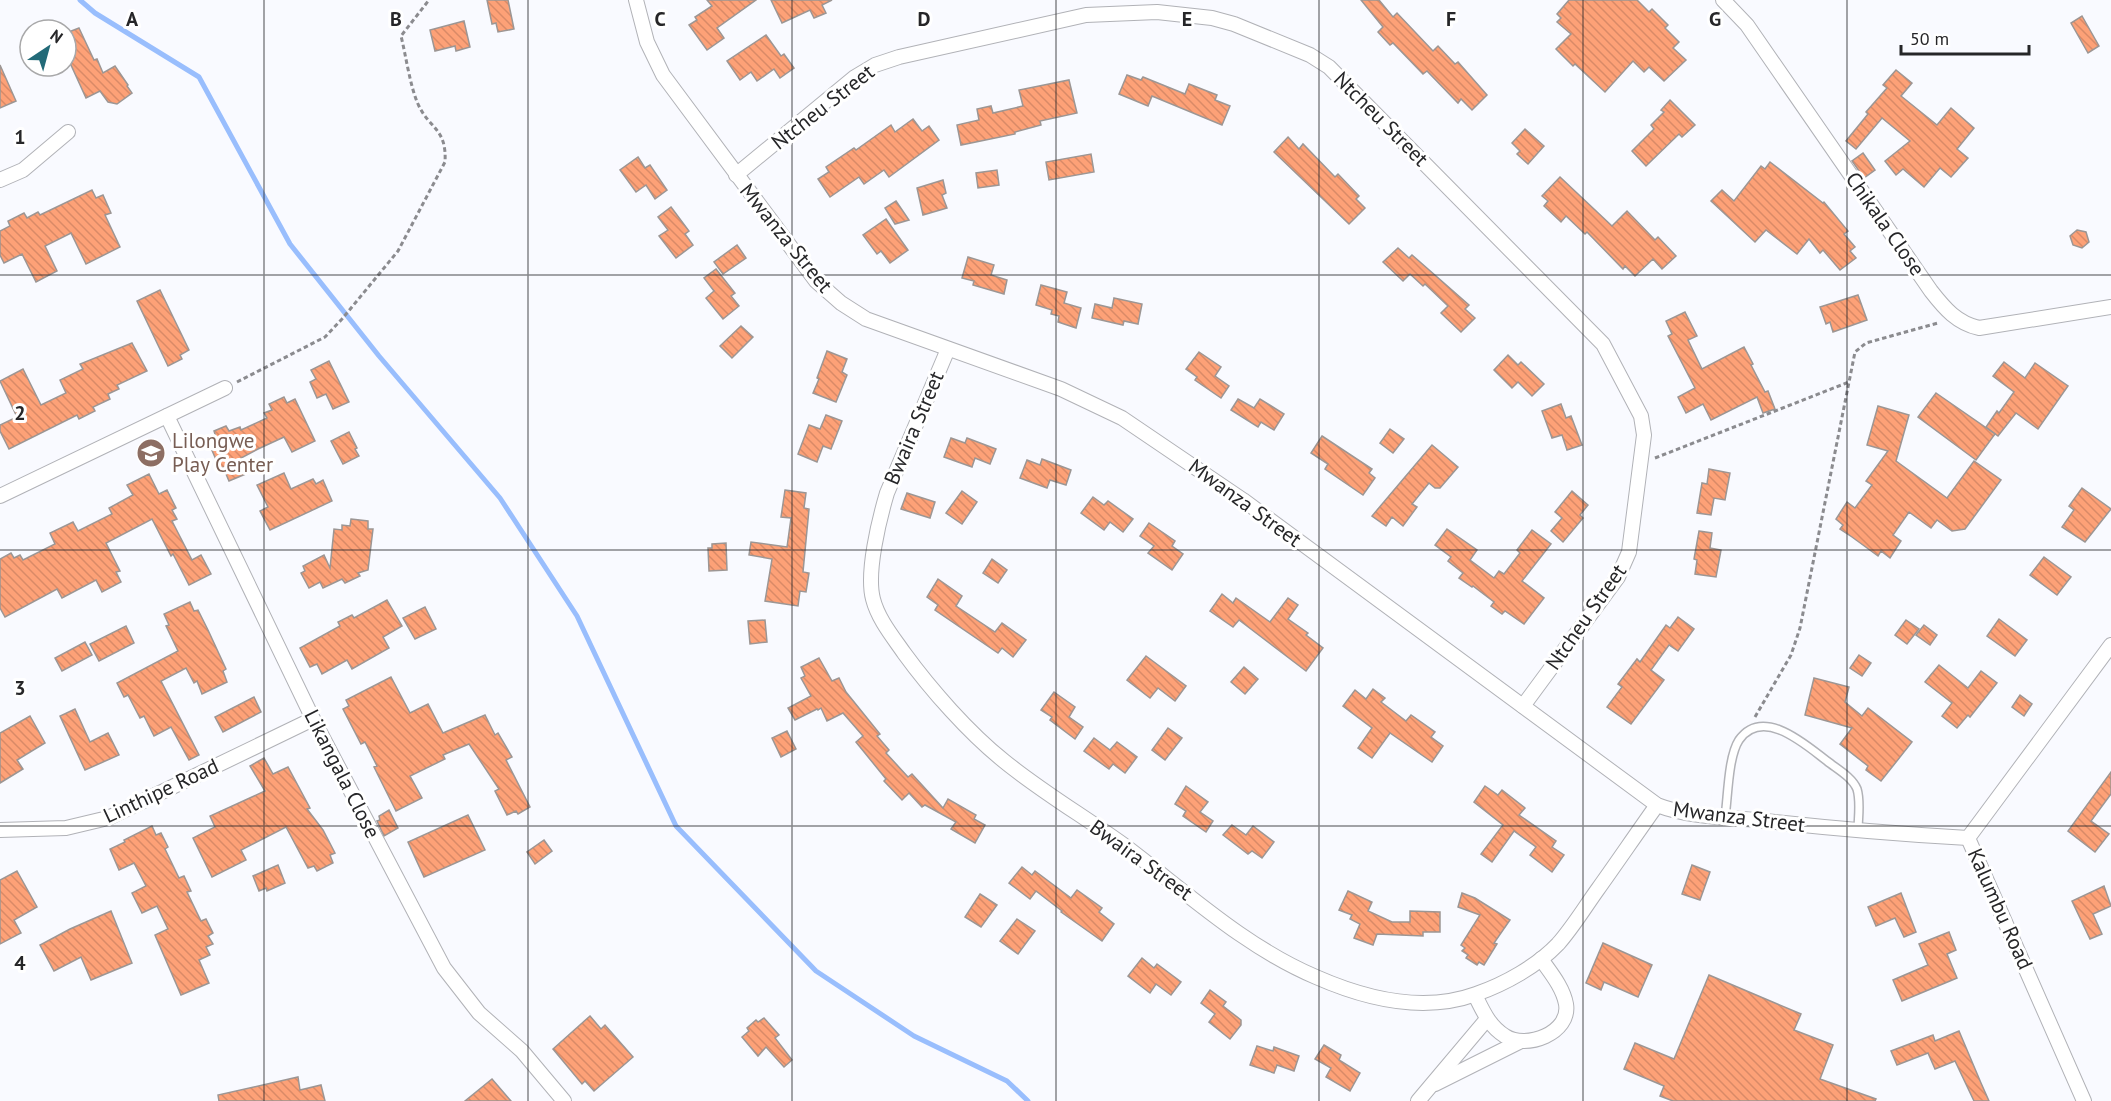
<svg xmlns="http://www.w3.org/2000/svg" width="2111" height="1101" font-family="'PT Sans',sans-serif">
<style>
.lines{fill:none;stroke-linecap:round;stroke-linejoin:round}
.stream{stroke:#99befd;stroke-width:5}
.building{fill:url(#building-back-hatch);stroke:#9c9694;stroke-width:1.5}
.service-casing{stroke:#b1b2b7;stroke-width:10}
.minor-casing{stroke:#b1b2b7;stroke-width:16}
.path{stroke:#8b8b8f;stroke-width:3;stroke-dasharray:4.5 3;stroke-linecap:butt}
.service{stroke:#fff;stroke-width:7}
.minor{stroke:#fff;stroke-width:14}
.grid{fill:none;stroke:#262628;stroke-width:1.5;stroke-opacity:0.55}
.labels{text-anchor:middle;stroke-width:6;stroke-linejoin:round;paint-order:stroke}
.street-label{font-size:21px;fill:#262628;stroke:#fff}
.education-label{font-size:21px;fill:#785e54;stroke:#fff;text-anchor:start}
.grid-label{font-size:20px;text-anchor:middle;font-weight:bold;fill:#262628;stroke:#fff;stroke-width:6;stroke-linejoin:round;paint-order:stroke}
</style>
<defs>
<pattern id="building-back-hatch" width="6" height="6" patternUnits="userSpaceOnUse" patternTransform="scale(1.5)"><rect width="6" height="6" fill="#fda177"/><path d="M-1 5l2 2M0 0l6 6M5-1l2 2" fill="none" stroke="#d98a67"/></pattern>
</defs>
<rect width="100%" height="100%" fill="#f9faff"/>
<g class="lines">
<path class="stream" d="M80,0L95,13L199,77L290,244L379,356L500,498L577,616L676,826L816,971L914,1036L1007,1081L1028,1101"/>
</g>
<g class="building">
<path d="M487,0H508L514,29L498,32L496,23L492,24Z"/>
<path d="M707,0H756L717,28L724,38L707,50L689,25L697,20L695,17L712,6Z"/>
<path d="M771,0H832L822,5L826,13L814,18L810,10L782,23Z"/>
<path d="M1361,0H1379L1393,17L1397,13L1433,51L1438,46L1455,64L1458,62L1487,95L1472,110L1461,99L1458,103L1427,71L1423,74L1393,43L1390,45L1378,32L1383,27Z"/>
<path d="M1569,0H1637L1649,12L1652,9L1668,25L1665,28L1679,42L1673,48L1686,60L1664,81L1649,67L1644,72L1633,61L1605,92L1575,64L1573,66L1556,49L1571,34L1557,22L1561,18L1557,14Z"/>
<path d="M2082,16L2099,46L2088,53L2071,23Z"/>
<path d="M464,21L470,47L456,51L455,46L435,51L430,30Z"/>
<path d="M79,28L94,60L97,59L103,73L115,66L128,85L127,86L132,93L117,104L108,102L100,91L86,98L66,54V33Z"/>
<path d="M766,35L781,56L784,54L794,68L780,78L774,69L757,81L751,72L740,80L727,61Z"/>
<path d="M0,65L16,101L0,108Z"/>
<path d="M1896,70L1912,83L1901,96L1937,125L1951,108L1974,128L1957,149L1968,158L1951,177L1940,168L1924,187L1903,169L1896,175L1885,161L1910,141L1882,118L1856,149L1846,141L1868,114L1866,112L1887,88L1883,85Z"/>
<path d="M1127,75L1141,80L1143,77L1185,94L1189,84L1217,95L1215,100L1230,106L1222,125L1152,96L1148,106L1119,94Z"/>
<path d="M1069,80L1077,113L1040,121L1041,125L1015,132V134L961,145L957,125L979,120L977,109L991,106L993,113L1023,106L1019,90Z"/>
<path d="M1670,100L1695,125L1682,137L1679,134L1646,166L1632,151L1654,129L1651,125L1664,112L1661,110Z"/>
<path d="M913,119L922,131L929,126L939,140L889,177L884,170L864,184L859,177L830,197L818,179L829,172L826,167L854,148L856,150L891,125L895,132Z"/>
<path d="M1525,129L1544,146L1528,164L1517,154L1520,151L1512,143Z"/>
<path d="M1288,137L1299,149L1303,144L1335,177L1338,174L1359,196L1356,199L1365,208L1349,224L1274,152Z"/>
<path d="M1863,153L1875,170L1864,178L1852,161Z"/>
<path d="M1091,154L1094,172L1049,180L1046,162Z"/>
<path d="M638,157L645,168L650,165L667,190L655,199L646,185L636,192L620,170Z"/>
<path d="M1770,162L1823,203L1824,202L1848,231L1844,234L1855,247L1850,251L1856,258L1840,270L1823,250L1820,253L1809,239L1797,254L1766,230L1755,242L1711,201L1722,190L1734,201L1761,166L1765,169Z"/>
<path d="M997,170L999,185L978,188L976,173Z"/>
<path d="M1560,177L1612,226L1627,211L1655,240L1658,237L1676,256L1662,269L1653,259L1635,276L1625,266L1623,269L1587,232L1585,234L1566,216L1561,222L1544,206L1548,201L1542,196Z"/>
<path d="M943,180L946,193L942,195L947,208L923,215L917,188Z"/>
<path d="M92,190L96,198L103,195L111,213L105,215L120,247L86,264L71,233L45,246L57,271L36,282L22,254L4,263L0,255V231L10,226L8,221L24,213L27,218L38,212L40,215Z"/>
<path d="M896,201L909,220L895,224L885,208Z"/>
<path d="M671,207L689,231L685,234L693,245L676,258L659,236L668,230L658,217Z"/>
<path d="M886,219L908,250L890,263L881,251L877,254L863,235Z"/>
<path d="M2077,230L2086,232L2089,242L2082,248L2073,245L2070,236Z"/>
<path d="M737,245L746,258L723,274L714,262Z"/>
<path d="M1398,248L1409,258L1412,255L1469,305L1465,309L1475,318L1461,332L1441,313L1448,306L1425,284L1423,286L1410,274L1403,281L1383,262Z"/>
<path d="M968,257L994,265L991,275L1007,280L1004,294L973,285L974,281L962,278Z"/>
<path d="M716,269L735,293L731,296L739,306L723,319L706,298L714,291L704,278Z"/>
<path d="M1041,285L1067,292L1064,303L1081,308L1076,328L1058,322L1059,316L1051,314L1052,310L1036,305Z"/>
<path d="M160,290L189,350L180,355L182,359L168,366L137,301Z"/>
<path d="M1858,295L1867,320L1833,332L1830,322L1826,324L1820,307Z"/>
<path d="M1114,298L1142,304L1138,324L1124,321L1123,325L1092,318L1095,304L1112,308Z"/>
<path d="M1685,312L1697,336L1688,340L1702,369L1744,347L1753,364L1751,365L1765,392L1768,391L1775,409L1763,413L1757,397L1711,420L1703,404L1686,413L1678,397L1695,388L1668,336L1672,334L1666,321Z"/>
<path d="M741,326L753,337L732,358L720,346Z"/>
<path d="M132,343L147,371L117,385L119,389L108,394L110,399L93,407L95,411L79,419L77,415L9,449L0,431V425L17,417L0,381L23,369L41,405L66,393L60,380L83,369L80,364Z"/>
<path d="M827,351L847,359L842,372L847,375L836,402L813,393L819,379L817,378Z"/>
<path d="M1199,352L1221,367L1215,376L1229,386L1221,398L1195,380L1197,377L1186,369Z"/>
<path d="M1508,355L1518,365L1521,362L1544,384L1532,396L1518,382L1512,388L1494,370Z"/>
<path d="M329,361L349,402L333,409L326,394L317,398L310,382L316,379L311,370Z"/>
<path d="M2004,362L2025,378L2035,363L2068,386L2038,429L2016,413L1998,436L1986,427L1997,411L1999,413L2014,392L1993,376Z"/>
<path d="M1936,393L1995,434L1976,460L1918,417Z"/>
<path d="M284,397L287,403L295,399L315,441L292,452L284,437L258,449L241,458L248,473L229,481L223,467L220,469L208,441L216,437L214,431L226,426L229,431L240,427L241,430L267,418L264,413L272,410L269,404Z"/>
<path d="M1238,399L1254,408L1260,399L1284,414L1274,430L1261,422L1258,427L1231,410Z"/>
<path d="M1561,404L1566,418L1571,416L1582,445L1567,450L1562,435L1552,438L1542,411Z"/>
<path d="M1878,406L1909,415L1896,461L1947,498L1974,461L2001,480L1965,529L1952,531L1937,520L1931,528L1909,512L1893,535L1901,541L1890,558L1881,551L1878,556L1852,537L1840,529L1843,525L1836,519L1847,502L1855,508L1872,485L1866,481L1888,451L1867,445Z"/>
<path d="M826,415L842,421L831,449L823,446L817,462L798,454L809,425L820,429Z"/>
<path d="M1390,429L1404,439L1393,453L1380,443Z"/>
<path d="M349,432L357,448L355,449L359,456L343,464L331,441Z"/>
<path d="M1322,436L1372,469L1369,473L1375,478L1363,495L1325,469L1328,464L1311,453Z"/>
<path d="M951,438L965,443L967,438L996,449L990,464L975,458L972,467L944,457Z"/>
<path d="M1432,445L1458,467L1440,488H1435L1429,483L1412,504L1417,507L1403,526L1392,517L1386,526L1372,516Z"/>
<path d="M1042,459L1071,470L1066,485L1050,480L1047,488L1020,478L1027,460L1040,465Z"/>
<path d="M1709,469L1730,473L1725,500L1714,498L1711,515L1697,513L1702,483L1707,484Z"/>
<path d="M284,473L291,489L313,479L316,484L323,480L332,501L270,530L260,511L268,507L257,485Z"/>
<path d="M149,474L159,494L167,490L176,508L172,510L177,519L172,521L192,560L201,555L211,574L189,585L173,554L171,556L152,519L106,543L120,571L116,572L121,582L102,592L96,580L62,598L57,589L5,617L0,608V559L11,553L14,558L20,555L23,560L55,544L50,533L73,522L78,531L112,514L109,508L133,495L127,485Z"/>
<path d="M2082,488L2111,509L2085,542L2062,527L2074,510L2069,506Z"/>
<path d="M785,490L806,493L804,508L809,509L803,572L809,573L806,592L800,591L798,606L765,601L772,559L749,555L751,542L787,547L791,518L781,517Z"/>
<path d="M962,491L977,502L962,524L946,513Z"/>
<path d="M1572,491L1588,505L1580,515L1583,518L1563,542L1551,531L1562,518L1555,512Z"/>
<path d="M907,493L935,502L930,518L901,509Z"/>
<path d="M1093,497L1104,505L1108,501L1133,519L1123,532L1110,522L1104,530L1081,513Z"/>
<path d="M351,519L368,521V529H373L368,570L358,573L360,576L345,583L342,579L323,588L320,582L309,588L301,573L305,571L303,566L324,555L330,568L334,529L342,530V525L350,526Z"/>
<path d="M1149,523L1175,541L1172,546L1183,554L1172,570L1148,553L1154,546L1140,536Z"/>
<path d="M1447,529L1477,550L1470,560L1494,578L1499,571L1504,574L1520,553L1517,550L1532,530L1551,544L1522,581L1544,598L1524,624L1505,611L1502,614L1491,606L1494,602L1473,586L1472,587L1459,578L1463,573L1448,561L1451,557L1435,545Z"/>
<path d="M1699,531L1712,533L1710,548L1721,550L1716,577L1695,574L1697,560L1694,559Z"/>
<path d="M726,543L727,570L709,571L708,548H712V544Z"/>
<path d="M2044,557L2071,577L2057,595L2030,575Z"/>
<path d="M992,559L1007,570L998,583L983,573Z"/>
<path d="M938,579L962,596L956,606L995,632L1002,623L1026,640L1013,657L1002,648L998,653L935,610L938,605L927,597Z"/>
<path d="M1222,594L1233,603L1236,598L1270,622L1288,598L1298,605L1288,619L1308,633L1306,635L1323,648L1306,671L1239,620L1233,627L1210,611Z"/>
<path d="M387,600L402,626L383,637L389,648L352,669L347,660L322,674L317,664L310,667L300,648L340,626L338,622L352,615L354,618Z"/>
<path d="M190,602L194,611L198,610L208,630L226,669L223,671L227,682L202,694L197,681L194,683L186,668L161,681L199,755L189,760L171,727L154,736L144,716L140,718L128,695L124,697L117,683L178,651L166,626L169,625L164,614Z"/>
<path d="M425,607L436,629L415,639L403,618Z"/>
<path d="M1678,617L1694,629L1678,651L1669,645L1651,670L1664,680L1631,724L1607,707L1622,687L1618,684L1637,659L1640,662L1666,625L1670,628Z"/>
<path d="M1999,619L2027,640L2015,656L1987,636Z"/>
<path d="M765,620L767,642L750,644L748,621Z"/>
<path d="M1906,620L1919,629L1907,644L1895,635Z"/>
<path d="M1924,625L1937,635L1930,645L1916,635Z"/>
<path d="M126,626L134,643L99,661L90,644Z"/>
<path d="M85,642L92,655L62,671L55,658Z"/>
<path d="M1859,655L1871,663L1862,676L1850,668Z"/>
<path d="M1146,656L1186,686L1175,701L1158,688L1150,698L1127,680Z"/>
<path d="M819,658L832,681L839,678L846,692L880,734L877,736L889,750L886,753L908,777L912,774L943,808L948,799L976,815L974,819L985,825L975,843L951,829L956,822L925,805L922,807L909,793L902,800L884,781L886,779L856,742L863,736L843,713L827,721L821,708L818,710L817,709L795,720L788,708L811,696L801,678L805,676L801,667Z"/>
<path d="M1939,665L1968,688L1981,671L1997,683L1970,717L1968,715L1957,728L1942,716L1952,703L1925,682Z"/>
<path d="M1244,667L1258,679L1245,694L1231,682Z"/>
<path d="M391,677L410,713L428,704L443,733L485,715L495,735L498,733L512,757L506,760L530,807L518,814L516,811L507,815L495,791L499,789L469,744L443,755L445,759L410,776L422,798L396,811L374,767L377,766L365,742L361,744L343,709L349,706L346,700Z"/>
<path d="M1814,678L1849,687L1845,702L1862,716L1868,708L1912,742L1881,781L1866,770L1868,766L1840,744L1852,728L1805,715Z"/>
<path d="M1373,689L1385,698L1381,702L1406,721L1411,715L1435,732L1431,737L1443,746L1432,762L1390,733L1372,758L1358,748L1372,728L1343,706L1355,690L1366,699Z"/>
<path d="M1054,692L1075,707L1069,717L1083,727L1075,739L1050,720L1052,717L1041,710Z"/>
<path d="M2020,695L2032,704L2024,716L2012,707Z"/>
<path d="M254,697L261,712L223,732L215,717Z"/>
<path d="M75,709L90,742L108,733L119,755L85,770L60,716Z"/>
<path d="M30,716L45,743L17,760L23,769L0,783V733Z"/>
<path d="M1168,728L1182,738L1165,760L1152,750Z"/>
<path d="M787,731L796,749L781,757L772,738Z"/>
<path d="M1094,738L1110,750L1117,742L1137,757L1125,773L1113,764L1109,769L1084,751Z"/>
<path d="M264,758L273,774L288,767L310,808L307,809L323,830L335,853L330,855L333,863L317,871L314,866L308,868L286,827L241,850L246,860L212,877L193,838L215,827L210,816L265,791L250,766Z"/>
<path d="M2111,772V794L2091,821L2109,834L2095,852L2068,831Z"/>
<path d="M1186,786L1208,802L1200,812L1213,821L1206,832L1183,816L1186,811L1175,804Z"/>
<path d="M1485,786L1498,795L1502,790L1525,808L1519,815L1556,841L1552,847L1564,855L1552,872L1530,855L1536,847L1514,831L1492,862L1481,854L1503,825L1474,802Z"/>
<path d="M389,810L398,828L384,836L377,821L380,820L379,816Z"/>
<path d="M468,815L485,850L424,877L408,842Z"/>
<path d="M1232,825L1246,835L1253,826L1274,842L1262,858L1252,851L1248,854L1223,835Z"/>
<path d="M152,826L156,835L161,833L168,847L165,849L179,878L184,876L191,891L187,892L201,921L206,919L213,933L208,936L213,944L206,947L210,955L199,960L209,983L181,995L155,935L168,929L157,906L142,913L132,893L146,886L134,863L119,870L110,849L125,842L124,840Z"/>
<path d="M544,840L552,851L535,864L527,852Z"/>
<path d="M278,865L285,883L267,891L266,888L259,891L253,876Z"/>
<path d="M1692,865L1710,872L1700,900L1682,894Z"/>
<path d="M1022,867L1032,875L1035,871L1071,898L1077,890L1102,908L1099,912L1114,924L1102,941L1061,912L1062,911L1036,891L1030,899L1009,883Z"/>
<path d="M17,871L37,907L14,920L21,933L0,944V880Z"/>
<path d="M2104,886L2111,906L2093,914L2102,934L2090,939L2072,901Z"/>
<path d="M1348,891L1372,902L1368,911L1392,922H1410V911L1440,912V932H1423V936L1377,934L1373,945L1354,938L1360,924L1350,919L1352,915L1339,910Z"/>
<path d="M1462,893L1475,898L1510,920L1494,943L1497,944L1484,965L1479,962L1477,965L1466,958L1468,955L1462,951L1465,948L1461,945L1480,915L1458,907Z"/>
<path d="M1901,893L1916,932L1904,937L1895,918L1876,926L1868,907Z"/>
<path d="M980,894L997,905L981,927L965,917Z"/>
<path d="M111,911L132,963L91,980L81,957L54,971L40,945L70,929Z"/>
<path d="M1017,919L1035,931L1018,954L1000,941Z"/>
<path d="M1949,932L1956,950L1947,954L1957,978L1902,1001L1893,980L1928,965L1919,944Z"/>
<path d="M1603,943L1652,965L1638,997L1604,982L1601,990L1586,983Z"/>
<path d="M1142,958L1154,968L1157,964L1181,982L1171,995L1156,984L1150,993L1128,976Z"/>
<path d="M1709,975L1801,1014L1794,1030L1833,1045L1820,1079L1876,1099L1875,1101H1673L1660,1096L1664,1086L1624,1069L1635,1043L1674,1059Z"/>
<path d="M1210,990L1226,1002L1223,1006L1241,1020V1025L1230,1039L1209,1022L1215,1014L1201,1003Z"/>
<path d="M590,1016L601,1029L605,1025L633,1057L594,1091L585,1081L582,1084L553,1049Z"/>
<path d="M764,1018L779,1035L775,1038L792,1060L784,1067L766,1047L758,1056L742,1037L749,1031L747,1028L756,1020L758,1022Z"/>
<path d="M1959,1031L1981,1083L1989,1101H1974L1955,1061L1935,1069L1928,1053L1897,1065L1891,1051L1933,1035L1935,1041Z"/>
<path d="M1324,1045L1341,1055L1339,1060L1360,1073L1350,1091L1326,1077L1331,1068L1315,1059Z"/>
<path d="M1257,1046L1273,1051L1274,1047L1299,1056L1294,1071L1277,1065L1274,1073L1250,1065Z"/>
<path d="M298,1077L300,1090L321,1085L325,1101H219L218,1095Z"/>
<path d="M492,1079L511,1101H465Z"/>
</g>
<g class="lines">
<g class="service-casing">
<path id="service" d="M1725,817C1728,797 1728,757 1739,740C1763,706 1806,745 1827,761C1837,769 1852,777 1857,789C1861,802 1858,818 1858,831"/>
</g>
<g class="minor-casing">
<g id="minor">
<path d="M636,0L647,42L663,75L816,281L841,303L866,319L1061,389L1122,418L1243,500L1657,805C1688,817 1723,817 1757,820C1827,828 1898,834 1968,838"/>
<path d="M1723,0L1747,25L1931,291C1945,309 1957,323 1979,328L2111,307"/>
<path d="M736,175L855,77L875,65L899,57L1086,15L1157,12L1212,18L1234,24L1310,55L1329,67L1603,344L1641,416L1644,435L1629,552L1618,577L1523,706"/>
<path d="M0,180L23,170L68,132"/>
<path d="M948,349L887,493C879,520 866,573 873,599C878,619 893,637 904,653C931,690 969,733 1004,761C1042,792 1085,817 1125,846C1186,892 1245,947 1316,977C1366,999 1424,1013 1476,994C1505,984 1537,966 1558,944C1573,927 1585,907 1598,889C1618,861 1637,833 1657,805"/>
<path d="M167,416L313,719L444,968L479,1013L522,1051L564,1101"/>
<path d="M0,496L225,388"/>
<path d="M0,830L66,828L108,818L313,719"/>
<path d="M1475,995C1483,1011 1489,1026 1505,1036C1526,1050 1571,1033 1566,1004C1563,987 1550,972 1541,959"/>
<path d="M1435,1084L1519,1042"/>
<path d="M1418,1101L1487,1019"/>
<path d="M2084,1101L1968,838L2111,645"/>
</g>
</g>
<g class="path">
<path d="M237,382L325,337L342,319L398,251L445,162C447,128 429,129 418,104C410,86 406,56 401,36L429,0"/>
<path d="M1655,458L1849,382"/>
<path d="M1755,717L1791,655L1800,628L1855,352L1866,343L1938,323"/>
</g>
<use href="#service" class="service"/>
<use href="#minor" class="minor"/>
</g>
<path class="grid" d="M264,0V1101M528,0V1101M792,0V1101M1056,0V1101M1319,0V1101M1583,0V1101M1847,0V1101M0,275H2111M0,550H2111M0,826H2111"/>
<defs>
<g id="school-disc" transform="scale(1.5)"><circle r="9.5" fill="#8d6e63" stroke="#fff"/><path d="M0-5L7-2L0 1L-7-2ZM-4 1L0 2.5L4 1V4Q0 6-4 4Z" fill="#fff"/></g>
</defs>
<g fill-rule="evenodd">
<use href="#school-disc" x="151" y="453"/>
</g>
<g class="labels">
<g class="street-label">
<text transform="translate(823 107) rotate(-38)" y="7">Ntcheu Street</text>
<text transform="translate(1381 119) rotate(45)" y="7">Ntcheu Street</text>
<text transform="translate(1885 224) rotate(55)" y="7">Chikala Close</text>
<text transform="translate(786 238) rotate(51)" y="7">Mwanza Street</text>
<text transform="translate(914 428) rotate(-67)" y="7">Bwaira Street</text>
<text transform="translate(1245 503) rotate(36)" y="7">Mwanza Street</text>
<text transform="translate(1586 617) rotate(-55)" y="7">Ntcheu Street</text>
<text transform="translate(342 774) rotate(63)" y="7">Likangala Close</text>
<text transform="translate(161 791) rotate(-25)" y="7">Linthipe Road</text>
<text transform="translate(1739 817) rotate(7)" y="7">Mwanza Street</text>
<text transform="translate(1141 860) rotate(36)" y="7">Bwaira Street</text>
<text transform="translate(2000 909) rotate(66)" y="7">Kalumbu Road</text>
</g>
<g class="education-label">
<text x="172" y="448">Lilongwe<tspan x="172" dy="24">Play Center</tspan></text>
</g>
</g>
<g class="grid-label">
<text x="132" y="26">A</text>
<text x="396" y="26">B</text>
<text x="660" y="26">C</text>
<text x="924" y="26">D</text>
<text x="1187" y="26">E</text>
<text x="1451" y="26">F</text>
<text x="1715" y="26">G</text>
<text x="20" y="144">1</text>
<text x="20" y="420">2</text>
<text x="20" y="695">3</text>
<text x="20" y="970">4</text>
</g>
<g transform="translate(48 48) rotate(36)"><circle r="28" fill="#ffffff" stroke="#a8a8a9" stroke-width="1.5"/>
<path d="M0-4.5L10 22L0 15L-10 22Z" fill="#226a78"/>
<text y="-9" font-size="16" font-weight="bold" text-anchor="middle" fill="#262628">N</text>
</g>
<path d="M1901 45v9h128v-9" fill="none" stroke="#262628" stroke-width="3"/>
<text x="1910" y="45" font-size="18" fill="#262628" stroke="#ffffff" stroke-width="4.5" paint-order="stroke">50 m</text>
</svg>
